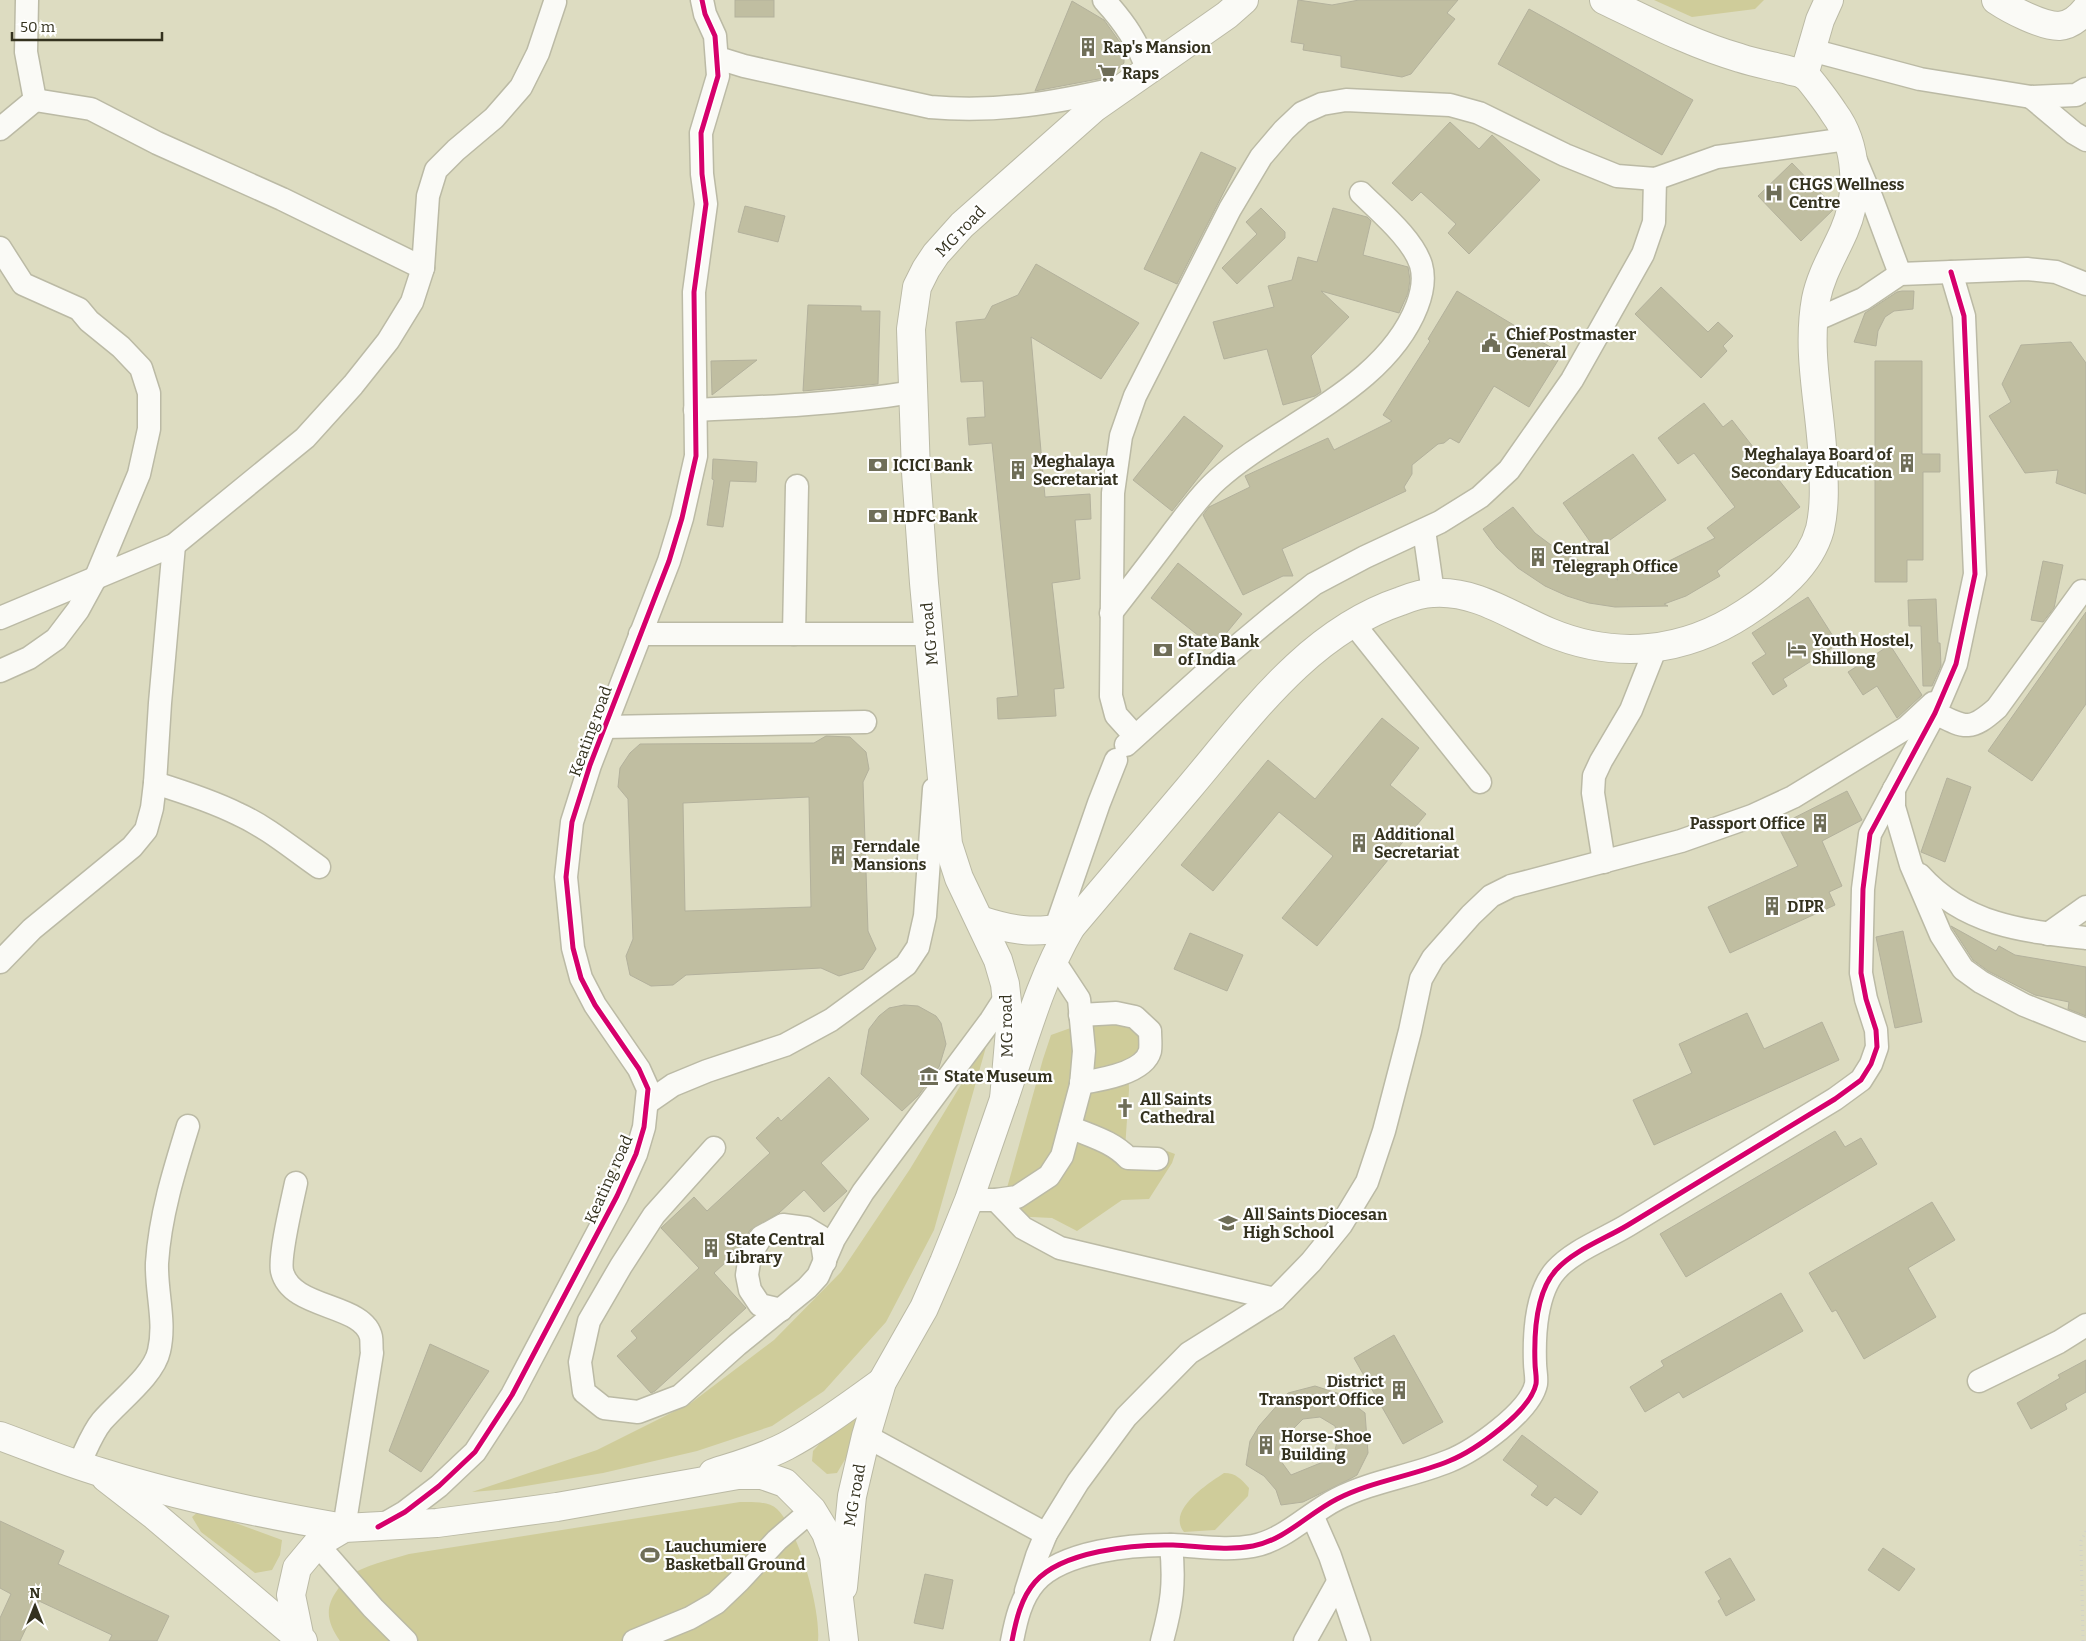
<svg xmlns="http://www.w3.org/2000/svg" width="2086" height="1641" font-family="Bitter,serif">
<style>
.green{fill:#cfcc9a}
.building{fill:#c0bea1;stroke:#b3b19c;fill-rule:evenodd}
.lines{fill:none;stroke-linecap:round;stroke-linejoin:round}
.minor-casing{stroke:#bbbaa5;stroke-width:25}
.major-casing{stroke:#bbbaa5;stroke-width:30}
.highway-casing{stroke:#bbbaa5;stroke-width:30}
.path{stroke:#d2d2ca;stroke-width:3;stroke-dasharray:1 4;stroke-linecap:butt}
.minor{stroke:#fafaf6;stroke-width:22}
.major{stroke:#fafaf6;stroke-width:28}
.highway{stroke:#fafaf6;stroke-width:28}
.cycleway-casing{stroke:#fff;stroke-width:8}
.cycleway{stroke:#d6006c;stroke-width:5}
.labels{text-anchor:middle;stroke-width:4.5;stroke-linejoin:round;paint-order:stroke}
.poi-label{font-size:16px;font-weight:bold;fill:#34321f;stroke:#fff;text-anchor:start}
.street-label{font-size:16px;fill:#34321f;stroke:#fff}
</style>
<rect width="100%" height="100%" fill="#dddcc1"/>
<g class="green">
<path d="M1654,0H1764L1755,9L1692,17Z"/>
<path d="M1093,1020L1139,1024L1148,1055L1128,1066L1129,1090L1125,1149L1167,1151L1175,1154L1172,1163L1149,1199L1122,1200L1077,1231L1052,1218L1008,1216L1000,1213L1043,1059L1051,1035Z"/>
<path d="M988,1040L934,1230L886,1322L824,1391L772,1426L697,1451L603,1473L508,1489L472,1492L597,1450L691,1403L774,1340L841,1272L910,1169Z"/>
<path d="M860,1412L847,1456L837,1473L827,1474L812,1461L813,1451L841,1420Z"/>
<path d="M1224,1473C1236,1473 1241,1479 1249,1488L1248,1496L1215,1530L1184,1532C1166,1510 1209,1483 1224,1473Z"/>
<path d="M740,1502C751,1502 768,1501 777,1509C799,1530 821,1611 818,1641H340C327,1622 324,1608 338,1589C341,1585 344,1579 347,1577C365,1565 389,1560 409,1554Z"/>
<path d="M200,1510L282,1540L280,1555L272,1570L255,1573L201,1532L192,1517Z"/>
</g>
<g class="building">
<rect x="735" y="0" width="39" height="17"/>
<path d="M1298,0L1332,5L1359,0H1458L1447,13L1455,19L1411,74L1402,77L1341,67V56L1303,50L1304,44L1291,42Z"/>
<path d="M1072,1L1104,20L1124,48V63L1109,77L1035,91Z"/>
<path d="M1529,9L1693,100L1662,155L1498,64Z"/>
<path d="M1450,122L1479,149L1492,135L1540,180L1469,254L1448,233L1456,224L1421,192L1412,201L1392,183Z"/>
<path d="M1201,152L1236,168L1177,284L1144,269Z"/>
<path d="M1792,163L1835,208L1801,241L1758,196Z"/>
<path d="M745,206L785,216L778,242L738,232Z"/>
<path d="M1261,208L1285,232V238L1237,284L1222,268L1257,234L1246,222Z"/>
<path d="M1333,208L1367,217L1371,221L1363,255L1408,267L1410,280L1408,293L1399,313L1321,291L1349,317L1311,356L1321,392L1315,396L1283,405L1267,349L1224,359L1213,322L1274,307L1268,286L1292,280L1298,257L1317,262Z"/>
<path d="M1036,264L1139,323L1101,379L1031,337L1045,497L1090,494L1091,519L1075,520L1080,579L1052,583L1064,688L1054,689L1056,716L998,719L997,698L1018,696L992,443L969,445L967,418L985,417L983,381L961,382L956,322L985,319L992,306L1018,295Z"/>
<path d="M1661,287L1708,332L1718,322L1733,336L1723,346L1727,351L1701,378L1635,314Z"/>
<path d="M1457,291L1562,354L1529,407L1494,386L1459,443L1450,438L1444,443L1438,444L1412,465V474L1404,487L1406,491L1282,549L1293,576H1283L1243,595L1203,515L1209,507L1250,487L1245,476L1328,438L1334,450L1392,421L1383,415L1430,341L1428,339Z"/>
<path d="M1902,291H1914L1913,309L1894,311L1885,317L1878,331L1876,346L1854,342L1865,313L1897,292Z"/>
<path d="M808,305L861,306V311H880L878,384L803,391Z"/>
<path d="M2071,342L2086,363V494L2056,483L2058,470L2025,473L1989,416L2011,402L2002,384L2021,345Z"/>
<path d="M757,360L712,395L711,361Z"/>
<path d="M1875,361H1922V454H1940V472H1923V560H1907V582H1875Z"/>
<path d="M1704,403L1723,427L1732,420L1800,507L1717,571L1720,576L1686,596L1664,604L1668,606L1615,607L1589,603L1567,596L1545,586L1518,568L1497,548L1483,529L1513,507L1535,533L1559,551L1580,561L1567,570L1596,569L1618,580L1610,569L1637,568L1665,563L1715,538L1707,528L1735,507L1694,453L1678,464L1658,438Z"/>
<path d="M1184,416L1223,446L1172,511L1133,480Z"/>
<path d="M1633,454L1666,500L1596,550L1563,503Z"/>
<path d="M713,459L757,462L756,482L730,481L723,527L707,525L714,480L712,479Z"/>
<path d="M2043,561L2063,565L2054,608L2043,622L2031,620Z"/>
<path d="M1178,563L1242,614L1214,648L1151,598Z"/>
<path d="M1808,597L1838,644L1783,679L1787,686L1773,695L1752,663L1766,654L1752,633Z"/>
<path d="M1936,599L1938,643H1940L1941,666L1932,686H1923L1921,626H1909L1908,600Z"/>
<path d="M2086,612V704L2032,781L1988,751Z"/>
<path d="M1890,645L1922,695L1897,718L1877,686L1863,695L1848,672Z"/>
<path d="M1382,718L1419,748L1390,785L1426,814L1317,946L1282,918L1333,856L1279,812L1213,891L1181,865L1268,760L1315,799Z"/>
<path d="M826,736L850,737L866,752L869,769L863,782L868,931L876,949L863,969L839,976L821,968L686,975L673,985L651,986L630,975L626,956L633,939L628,799L618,787L620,768L630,753L640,744L814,743ZM809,797L811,907L685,911L683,803Z"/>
<path d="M1947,778L1971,787L1945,862L1921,852Z"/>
<path d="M1847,791L1862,820L1822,841L1842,886L1829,892L1835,905L1730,953L1708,907L1798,866L1778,826Z"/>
<path d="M1951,926L1996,951L1999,946L2015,955L2086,967V1016L2068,1009L2069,1002L2035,995L1988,971L1973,960Z"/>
<path d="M1903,931L1922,1022L1895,1028L1876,937Z"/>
<path d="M1190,933L1243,955L1227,991L1174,969Z"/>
<path d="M904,1005L918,1006L936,1016L941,1023L946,1044L939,1067L918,1096L902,1111L861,1074L869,1029L879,1016L889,1008Z"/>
<path d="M1747,1013L1764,1049L1822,1022L1839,1060L1654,1145L1633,1100L1692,1073L1679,1044Z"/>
<path d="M829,1077L869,1119L821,1163L847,1191L824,1212L804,1190L779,1213L750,1230L738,1251L714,1273L746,1308L655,1391L651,1393L617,1356L637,1338L631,1331L699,1268L661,1228L694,1197L707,1211L770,1153L756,1138L778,1117L781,1121Z"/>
<path d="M1835,1131L1845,1147L1861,1138L1877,1164L1686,1277L1660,1234Z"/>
<path d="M1932,1202L1955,1240L1908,1268L1936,1317L1864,1359L1836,1310L1832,1312L1809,1273Z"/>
<path d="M1781,1293L1803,1331L1683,1398L1679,1392L1645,1412L1630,1387L1664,1366L1661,1361Z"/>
<path d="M1394,1335L1443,1422L1403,1444L1354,1358Z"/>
<path d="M430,1344L489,1371L421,1472L389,1451Z"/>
<path d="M2086,1360V1392L2065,1404L2067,1409L2031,1429L2017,1403L2060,1378L2058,1375Z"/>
<path d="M1315,1386L1340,1394L1365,1413L1368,1453L1357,1475L1350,1479L1303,1502L1281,1505L1276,1490L1264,1476L1246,1465L1250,1441L1259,1426L1288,1393ZM1320,1417L1335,1426L1338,1438L1335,1450L1323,1462L1291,1475L1278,1457L1289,1433L1303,1419Z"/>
<path d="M1522,1435L1598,1492L1581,1515L1555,1497L1547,1506L1531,1495L1538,1486L1503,1460Z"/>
<path d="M0,1521L64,1551L58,1564L169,1616L157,1641H109L112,1635L39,1601L20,1641H0V1618L11,1594L0,1588Z"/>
<path d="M1883,1548L1915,1569L1899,1591L1868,1570Z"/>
<path d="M1730,1558L1755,1600L1726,1616L1718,1601L1721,1599L1705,1572Z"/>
<path d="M925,1574L953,1580L943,1629L914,1623Z"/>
</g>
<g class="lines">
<g class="minor-casing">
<g id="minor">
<path d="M1104,0C1125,23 1137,41 1148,71"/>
<path d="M1811,50L1920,79L2031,97L2076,95L2086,89"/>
<path d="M718,58L744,66L930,107C997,113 1054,103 1119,88"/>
<path d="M2031,97L2074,133L2086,140"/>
<path d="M35,100L91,109L157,143L282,199L423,268"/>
<path d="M0,129L35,100L26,52L27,0"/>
<path d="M1856,161L1872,199L1900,274"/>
<path d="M0,248L23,284L79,309L89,321L121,347L141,368L149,393V429L139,474L96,577L78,610L56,639L29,658L0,671"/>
<path d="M1813,321L1863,299L1900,274L2027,269L2056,272L2086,284"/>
<path d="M695,410C769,407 841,404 913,392"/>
<path d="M1424,530L1433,593"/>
<path d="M1111,613C1132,586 1153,559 1173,532C1187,514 1200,495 1217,480C1279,424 1385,389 1417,306C1422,293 1425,279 1421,265C1413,239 1380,212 1361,193"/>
<path d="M0,618L174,545L305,438L353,385L388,341L412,302L423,268L428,196L436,170L456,150L494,118L521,87L538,53L555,2"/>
<path d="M1353,623L1480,782"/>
<path d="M640,634H929"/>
<path d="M794,634L797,486"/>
<path d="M1935,713C1965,728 1970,732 1997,708L2082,591"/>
<path d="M604,727L865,722"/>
<path d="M1135,736L1116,715L1111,696L1113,493L1121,436L1135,396L1230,209L1261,157L1284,130L1302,113L1322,104L1346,100L1450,105L1479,113L1565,155L1617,176L1655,179L1717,157L1847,139"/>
<path d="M1126,745L1217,663L1272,617L1314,584L1365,557L1440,522L1480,497L1509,470L1572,380L1643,254L1654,222L1655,179"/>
<path d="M155,783C184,792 212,801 238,814C267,827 293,849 319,867"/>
<path d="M1894,789V807L1911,865L1941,935L1963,969L1981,982L2024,1005L2086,1030"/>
<path d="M1604,862L1593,793L1594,776L1601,761L1631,710L1656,647"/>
<path d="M1920,875C1965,925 2022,931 2086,938"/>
<path d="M1055,930L1099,803L1116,760"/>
<path d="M2048,934L2086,907"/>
<path d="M0,962L32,929L132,847L146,830L152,808L155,783L160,703L174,545"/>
<path d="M1080,1015L1116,1013L1135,1017L1150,1031C1150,1037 1151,1045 1150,1051C1144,1073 1100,1080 1081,1083"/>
<path d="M647,1103L673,1085L707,1071L785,1045L831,1020L906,965L918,947L925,916L934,789"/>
<path d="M1070,1127C1090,1136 1112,1141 1128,1158L1157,1159"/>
<path d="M714,1148L654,1215L621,1266L589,1321L580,1362L584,1392L604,1408L638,1412L680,1396L737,1345L807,1288L818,1276L834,1239L863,1192L991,1020L1007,995"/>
<path d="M296,1183C292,1202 279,1255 282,1271C291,1310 364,1303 371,1337C372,1342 371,1348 372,1353L344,1528"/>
<path d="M969,1200H996L1017,1197L1049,1176L1062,1156L1081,1085L1084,1051L1079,999L1054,961"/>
<path d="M996,1200L1023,1228L1060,1248L1275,1299"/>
<path d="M781,1310L760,1305L750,1290L747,1275L750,1255L761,1237L783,1225L806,1228L821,1237L825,1262"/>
<path d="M1979,1381L2059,1342L2086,1325"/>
<path d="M866,1436L1046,1534"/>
<path d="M79,1464C86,1450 92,1433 102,1421C119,1401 154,1375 159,1351C166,1322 156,1292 157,1263C160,1216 174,1171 188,1126"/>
<path d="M1312,1515L1330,1556L1359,1641"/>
<path d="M379,1527L405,1512L439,1486L475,1452L512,1395L617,1196L636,1154L644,1127L648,1089L639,1069L595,1005L581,978L573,948L566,877L572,822L590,765L669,561L682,518L696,456L694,292L706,204L702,174L701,133L718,76L715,36L705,14L702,0"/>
<path d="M317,1544L373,1608L406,1641"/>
<path d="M1026,1591L1037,1556L1046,1534L1078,1482L1126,1417L1189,1353L1275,1299L1311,1262L1341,1225L1367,1182L1384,1131L1410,1031L1421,979L1433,958L1471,915L1491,896L1511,886L1681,841L1752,816L1793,797L1906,728L1933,703"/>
<path d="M634,1641L690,1618L716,1603L739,1581L777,1540L812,1510"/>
<path d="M1012,1641C1016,1620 1021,1598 1035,1582C1062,1551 1134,1544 1173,1545C1199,1546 1226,1551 1253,1546C1285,1540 1309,1513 1337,1499C1372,1481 1413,1476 1449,1461C1474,1451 1530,1412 1536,1384C1537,1377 1535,1370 1535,1363C1534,1335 1536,1292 1556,1270C1574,1250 1605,1239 1628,1225C1697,1183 1766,1141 1835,1099L1861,1080L1871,1064L1877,1047L1876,1030L1866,999L1861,973L1863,889L1870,834L1935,713L1956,664L1975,574L1964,316L1951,272"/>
<path d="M1162,1641C1172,1604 1175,1584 1171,1545"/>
<path d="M1305,1641L1338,1582"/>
</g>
</g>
<g class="major-casing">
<g id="major">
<path d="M1996,0C2011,10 2042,26 2059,26C2071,25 2079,18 2086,9"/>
<path d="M1804,75L1820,20L1829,0"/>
<path d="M980,920C1017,932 1033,933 1071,927"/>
<path d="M1004,1099C1024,1041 1040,980 1071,927C1110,881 1149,835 1188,789C1249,717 1308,632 1401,601C1411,597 1423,593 1433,593C1476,590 1511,616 1549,632C1616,660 1684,653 1745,613C1776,593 1810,566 1820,529C1825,507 1824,485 1823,463C1821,408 1806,354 1816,299C1821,274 1834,254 1844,231C1860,195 1858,145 1834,113C1829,105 1810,79 1804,74C1799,72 1793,72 1788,70C1772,66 1755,63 1740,58C1692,44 1648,21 1604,0"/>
<path d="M713,1473C738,1465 763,1458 786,1446C820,1428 851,1404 882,1382"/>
<path d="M843,1587L852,1496L866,1436L882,1382L924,1308L944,1262L969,1200L1004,1099L1010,1030L1005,984L998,960L959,878L948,844L924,583L916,472L911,329L917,287L926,269L936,254L962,225L1094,108L1227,15L1244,0"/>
</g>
</g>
<g class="highway-casing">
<g id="highway">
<path d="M0,1436C33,1448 66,1462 100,1472C180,1497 262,1514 344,1528"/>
<path d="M106,1478L155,1516L300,1639"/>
<path d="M303,1641L300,1639L291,1595L297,1568L317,1544L344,1528L437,1523L557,1507L738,1475H762L785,1483L812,1510L826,1533L834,1556L844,1641"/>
</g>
</g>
<path class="path" d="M2083,1641L2081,1541L2086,1531"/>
<use href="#minor" class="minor"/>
<use href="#major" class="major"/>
<use href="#highway" class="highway"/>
<g class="cycleway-casing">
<g id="cycleway">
<path d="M378,1527L405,1512L439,1486L475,1452L512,1395L617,1196L636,1154L644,1127L648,1089L639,1069L595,1005L581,978L573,948L566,877L572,822L590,765L669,561L682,518L696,456L694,292L706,204L702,174L701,133L718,76L715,36L705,14L702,0"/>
<path d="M1012,1641C1016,1620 1021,1598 1035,1582C1062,1551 1134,1544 1173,1545C1199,1546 1226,1551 1253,1546C1285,1540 1309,1513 1337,1499C1372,1481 1413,1476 1449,1461C1474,1451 1530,1412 1536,1384C1537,1377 1535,1370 1535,1363C1534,1335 1536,1292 1556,1270C1574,1250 1605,1239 1628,1225C1697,1183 1766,1141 1835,1099L1861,1080L1871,1064L1877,1047L1876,1030L1866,999L1861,973L1863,889L1870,834L1935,713L1956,664L1975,574L1964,316L1951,272"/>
</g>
</g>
<use href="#cycleway" class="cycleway"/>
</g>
<defs>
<g id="building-bare" transform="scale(1.5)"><path d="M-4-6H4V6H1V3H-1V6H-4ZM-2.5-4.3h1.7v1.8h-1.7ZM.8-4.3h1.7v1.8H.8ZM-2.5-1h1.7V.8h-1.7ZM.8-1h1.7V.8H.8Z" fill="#6f6e58" stroke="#fff" stroke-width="2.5" paint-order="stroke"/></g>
<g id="supermarket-bare" transform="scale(1.5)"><path d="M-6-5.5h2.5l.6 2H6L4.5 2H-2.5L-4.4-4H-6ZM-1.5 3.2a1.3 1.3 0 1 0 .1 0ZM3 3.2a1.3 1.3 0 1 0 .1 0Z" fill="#6f6e58" stroke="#fff" stroke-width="2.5" paint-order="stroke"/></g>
<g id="hospital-bare" transform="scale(1.5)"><path d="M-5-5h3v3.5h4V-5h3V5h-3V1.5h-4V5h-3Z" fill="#6f6e58" stroke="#fff" stroke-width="2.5" paint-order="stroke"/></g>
<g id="civic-bare" transform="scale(1.5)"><path d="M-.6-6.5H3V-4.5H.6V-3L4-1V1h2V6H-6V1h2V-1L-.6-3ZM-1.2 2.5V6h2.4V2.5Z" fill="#6f6e58" stroke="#fff" stroke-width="2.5" paint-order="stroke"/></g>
<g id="bank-bare" transform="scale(1.5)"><path d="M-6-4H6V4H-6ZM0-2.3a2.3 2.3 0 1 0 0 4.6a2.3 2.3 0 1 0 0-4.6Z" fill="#6f6e58" stroke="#fff" stroke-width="2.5" paint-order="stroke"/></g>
<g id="hotel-bare" transform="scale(1.5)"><path d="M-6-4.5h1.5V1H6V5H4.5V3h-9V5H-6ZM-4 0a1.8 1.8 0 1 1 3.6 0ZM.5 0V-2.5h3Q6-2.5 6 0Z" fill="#6f6e58" stroke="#fff" stroke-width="2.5" paint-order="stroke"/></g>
<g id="museum-bare" transform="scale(1.5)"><path d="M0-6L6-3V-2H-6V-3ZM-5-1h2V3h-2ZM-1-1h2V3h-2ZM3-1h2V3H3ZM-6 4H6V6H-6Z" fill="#6f6e58" stroke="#fff" stroke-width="2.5" paint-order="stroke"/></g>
<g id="church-bare" transform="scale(1.5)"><path d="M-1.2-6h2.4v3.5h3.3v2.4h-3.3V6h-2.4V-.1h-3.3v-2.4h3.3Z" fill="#6f6e58" stroke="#fff" stroke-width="2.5" paint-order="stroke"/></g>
<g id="school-bare" transform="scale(1.5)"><path d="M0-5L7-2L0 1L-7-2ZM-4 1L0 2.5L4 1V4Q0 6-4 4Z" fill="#6f6e58" stroke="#fff" stroke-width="2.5" paint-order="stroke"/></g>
<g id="stadium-bare" transform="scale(1.5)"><path d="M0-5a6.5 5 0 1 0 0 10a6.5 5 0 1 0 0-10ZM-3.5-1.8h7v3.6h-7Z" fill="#6f6e58" stroke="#fff" stroke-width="2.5" paint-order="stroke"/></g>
</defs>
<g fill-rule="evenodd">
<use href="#building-bare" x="1088" y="47"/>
<use href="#supermarket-bare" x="1107" y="73"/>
<use href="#hospital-bare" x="1774" y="193"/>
<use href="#civic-bare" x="1491" y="343"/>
<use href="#building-bare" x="1907" y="463"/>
<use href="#bank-bare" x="878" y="465"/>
<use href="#building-bare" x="1018" y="470"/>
<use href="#bank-bare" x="878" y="516"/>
<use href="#building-bare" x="1538" y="557"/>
<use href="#hotel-bare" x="1797" y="649"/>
<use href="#bank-bare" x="1163" y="650"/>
<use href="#building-bare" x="1820" y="823"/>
<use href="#building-bare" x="1359" y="843"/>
<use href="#building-bare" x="838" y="855"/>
<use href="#building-bare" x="1772" y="906"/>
<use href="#museum-bare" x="929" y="1076"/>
<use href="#church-bare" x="1125" y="1108"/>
<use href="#school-bare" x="1228" y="1223"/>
<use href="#building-bare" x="711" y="1248"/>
<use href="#building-bare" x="1399" y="1390"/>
<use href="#building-bare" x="1266" y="1445"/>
<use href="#stadium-bare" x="650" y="1555"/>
</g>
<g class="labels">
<g class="poi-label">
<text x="1103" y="53">Rap's Mansion</text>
<text x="1122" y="79">Raps</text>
<text x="1789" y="190">CHGS Wellness<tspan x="1789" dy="18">Centre</tspan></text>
<text x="1506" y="340">Chief Postmaster<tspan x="1506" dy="18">General</tspan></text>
<text x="1892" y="460" text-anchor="end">Meghalaya Board of<tspan x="1892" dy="18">Secondary Education</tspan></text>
<text x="1033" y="467">Meghalaya<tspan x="1033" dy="18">Secretariat</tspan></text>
<text x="893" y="471">ICICI Bank</text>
<text x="893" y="522">HDFC Bank</text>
<text x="1553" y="554">Central<tspan x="1553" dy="18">Telegraph Office</tspan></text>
<text x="1812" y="646">Youth Hostel,<tspan x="1812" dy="18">Shillong</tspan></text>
<text x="1178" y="647">State Bank<tspan x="1178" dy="18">of India</tspan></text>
<text x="1805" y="829" text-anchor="end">Passport Office</text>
<text x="1374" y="840">Additional<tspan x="1374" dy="18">Secretariat</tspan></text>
<text x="853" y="852">Ferndale<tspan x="853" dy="18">Mansions</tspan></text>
<text x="1787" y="912">DIPR</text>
<text x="944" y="1082">State Museum</text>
<text x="1140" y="1105">All Saints<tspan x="1140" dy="18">Cathedral</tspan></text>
<text x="1243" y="1220">All Saints Diocesan<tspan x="1243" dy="18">High School</tspan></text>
<text x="726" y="1245">State Central<tspan x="726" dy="18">Library</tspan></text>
<text x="1384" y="1387" text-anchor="end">District<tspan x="1384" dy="18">Transport Office</tspan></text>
<text x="1281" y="1442">Horse-Shoe<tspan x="1281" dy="18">Building</tspan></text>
<text x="665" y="1552">Lauchumiere<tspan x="665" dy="18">Basketball Ground</tspan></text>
</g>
<g class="street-label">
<text transform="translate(960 231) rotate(-46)" y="6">MG road</text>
<text transform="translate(929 634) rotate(-95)" y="6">MG road</text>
<text transform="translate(590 731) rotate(-70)" y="6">Keating road</text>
<text transform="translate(1006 1026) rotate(-91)" y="6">MG road</text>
<text transform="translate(608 1179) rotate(-66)" y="6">Keating road</text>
<text transform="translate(854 1495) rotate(-80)" y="6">MG road</text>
</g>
</g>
<g transform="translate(35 1606)" stroke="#ffffff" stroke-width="4" paint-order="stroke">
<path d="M0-4L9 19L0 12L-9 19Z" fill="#34321f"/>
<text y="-8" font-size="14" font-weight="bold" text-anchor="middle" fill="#34321f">N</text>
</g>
<path d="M12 32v8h150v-8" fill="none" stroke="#34321f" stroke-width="2.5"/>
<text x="20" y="32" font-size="15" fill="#34321f" stroke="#ffffff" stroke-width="4" paint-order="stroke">50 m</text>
</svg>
